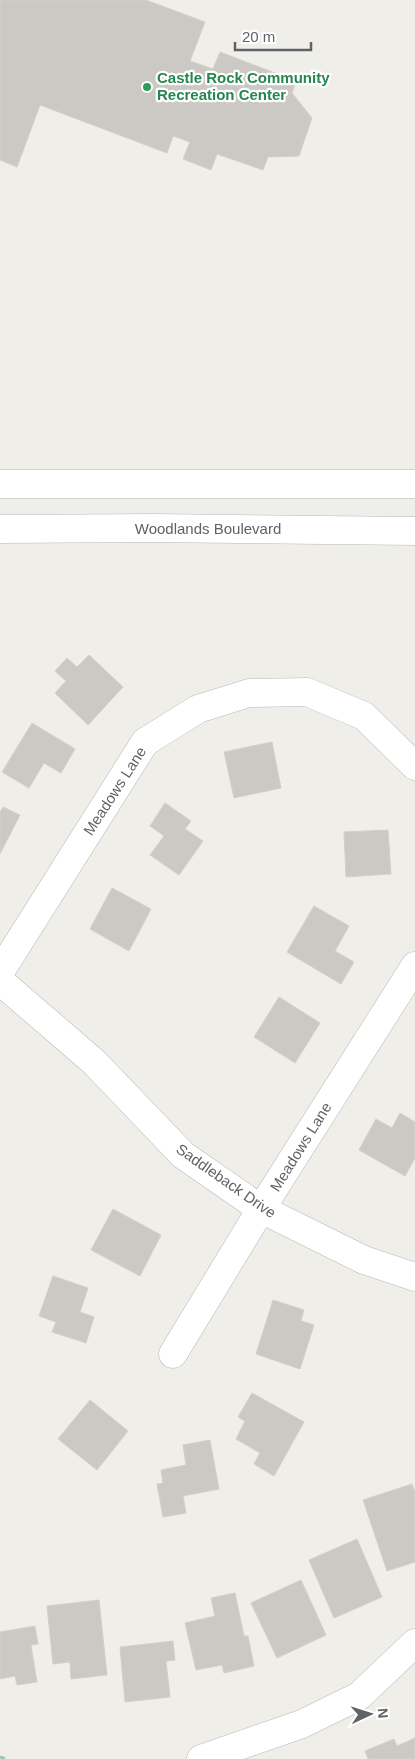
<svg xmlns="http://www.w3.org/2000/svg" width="415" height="1759" font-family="Helvetica,sans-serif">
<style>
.building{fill:#ccc9c4;stroke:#d4d0c7}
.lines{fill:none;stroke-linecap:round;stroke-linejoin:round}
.minor-casing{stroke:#b5b8bb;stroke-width:29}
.path{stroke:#a0c6aa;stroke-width:3;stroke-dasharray:5 2.5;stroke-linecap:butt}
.minor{stroke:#fff;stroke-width:28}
.leisure-dot{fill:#2e9e5b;stroke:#fff;stroke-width:2}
.labels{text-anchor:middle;stroke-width:4.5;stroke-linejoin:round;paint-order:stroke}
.leisure-label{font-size:15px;font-weight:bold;fill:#27864d;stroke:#fff;text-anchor:start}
.street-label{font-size:15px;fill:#5f6367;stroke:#fff}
</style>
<rect width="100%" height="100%" fill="#f0eee8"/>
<g class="building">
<path d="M0,0H146L205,22L190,61L213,69L220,52L296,81L292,93L312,118L299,156L268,157L263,170L217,154L211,170L183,159L190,142L173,136L167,153L40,105L17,167L0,160Z"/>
<path d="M89,655L123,687L88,725L55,693L66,681L55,671L67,658L77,667Z"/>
<path d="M32,723L75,749L61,773L44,763L29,788L2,772Z"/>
<path d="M272,742L281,788L234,798L224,752Z"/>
<path d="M165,803L191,821L185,829L203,841L179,875L150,855L164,836L150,826Z"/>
<path d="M3,807L20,815L0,854V812Z"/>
<path d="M388,830L391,874L346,877L344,832Z"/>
<path d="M112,888L151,909L129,951L90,929Z"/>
<path d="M314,906L349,926L335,951L354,962L341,984L287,952Z"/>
<path d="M279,997L320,1023L295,1063L254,1037Z"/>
<path d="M400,1113L415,1122V1158L405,1176L359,1150L376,1119L392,1128Z"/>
<path d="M113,1209L161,1235L140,1276L91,1250Z"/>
<path d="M53,1276L88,1288L80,1312L94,1317L86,1343L52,1332L56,1322L39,1316Z"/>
<path d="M273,1300L304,1310L301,1321L314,1325L300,1369L256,1354Z"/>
<path d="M252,1393L304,1422L274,1476L254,1464L260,1453L236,1439L245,1421L238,1417Z"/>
<path d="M90,1400L128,1431L97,1470L58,1439Z"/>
<path d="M210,1440L219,1489L183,1496L186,1513L163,1517L157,1484L163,1483L161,1470L186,1465L183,1445Z"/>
<path d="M412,1484L415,1492V1562L387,1571L363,1500Z"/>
<path d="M357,1539L382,1597L334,1618L309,1560Z"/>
<path d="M301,1580L326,1635L277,1658L251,1603Z"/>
<path d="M235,1593L244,1636H248L254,1666L224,1673L222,1665L196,1670L185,1623L215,1616L211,1598Z"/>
<path d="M99,1600L107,1675L71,1679L70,1662L53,1664L47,1606Z"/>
<path d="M35,1626L38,1644L31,1645L37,1682L17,1685L15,1676L0,1679V1632Z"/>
<path d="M173,1641L175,1660L166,1661L170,1697L125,1702L120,1647Z"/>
<path d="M415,1738V1759H368L365,1751L394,1739L397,1746Z"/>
</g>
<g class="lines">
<g class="minor-casing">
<g id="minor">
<path d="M0,484H415"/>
<path d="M0,529L154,528L415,531"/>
<path d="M0,972L145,742L198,709L249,693L307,692L364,716L415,766"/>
<path d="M0,981L94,1062L183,1155L261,1209L364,1260L415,1277"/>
<path d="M173,1354L261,1209L415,966"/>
<path d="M201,1759L302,1724L359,1696L415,1643"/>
</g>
</g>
<path class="path" d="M0,1757L7,1759"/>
<use href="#minor" class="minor"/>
</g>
<circle class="leisure-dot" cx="147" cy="87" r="5"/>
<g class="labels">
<g class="leisure-label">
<text x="157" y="83">Castle Rock Community<tspan x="157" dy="17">Recreation Center</tspan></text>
</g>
<g class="street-label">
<text x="208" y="534">Woodlands Boulevard</text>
<text transform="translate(115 791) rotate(-57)" y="5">Meadows Lane</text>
<text transform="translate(301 1147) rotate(-58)" y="5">Meadows Lane</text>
<text transform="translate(226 1181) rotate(35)" y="5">Saddleback Drive</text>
</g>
</g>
<g transform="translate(370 1714) rotate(86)" stroke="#ffffff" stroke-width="4" paint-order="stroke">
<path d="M0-4L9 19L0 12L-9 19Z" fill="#5f6367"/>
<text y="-8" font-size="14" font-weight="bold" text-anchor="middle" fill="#5f6367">N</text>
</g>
<path d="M235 42v8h76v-8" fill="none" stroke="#5f6367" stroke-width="2.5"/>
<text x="242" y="42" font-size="15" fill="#5f6367" stroke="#ffffff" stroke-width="4" paint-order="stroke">20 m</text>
</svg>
